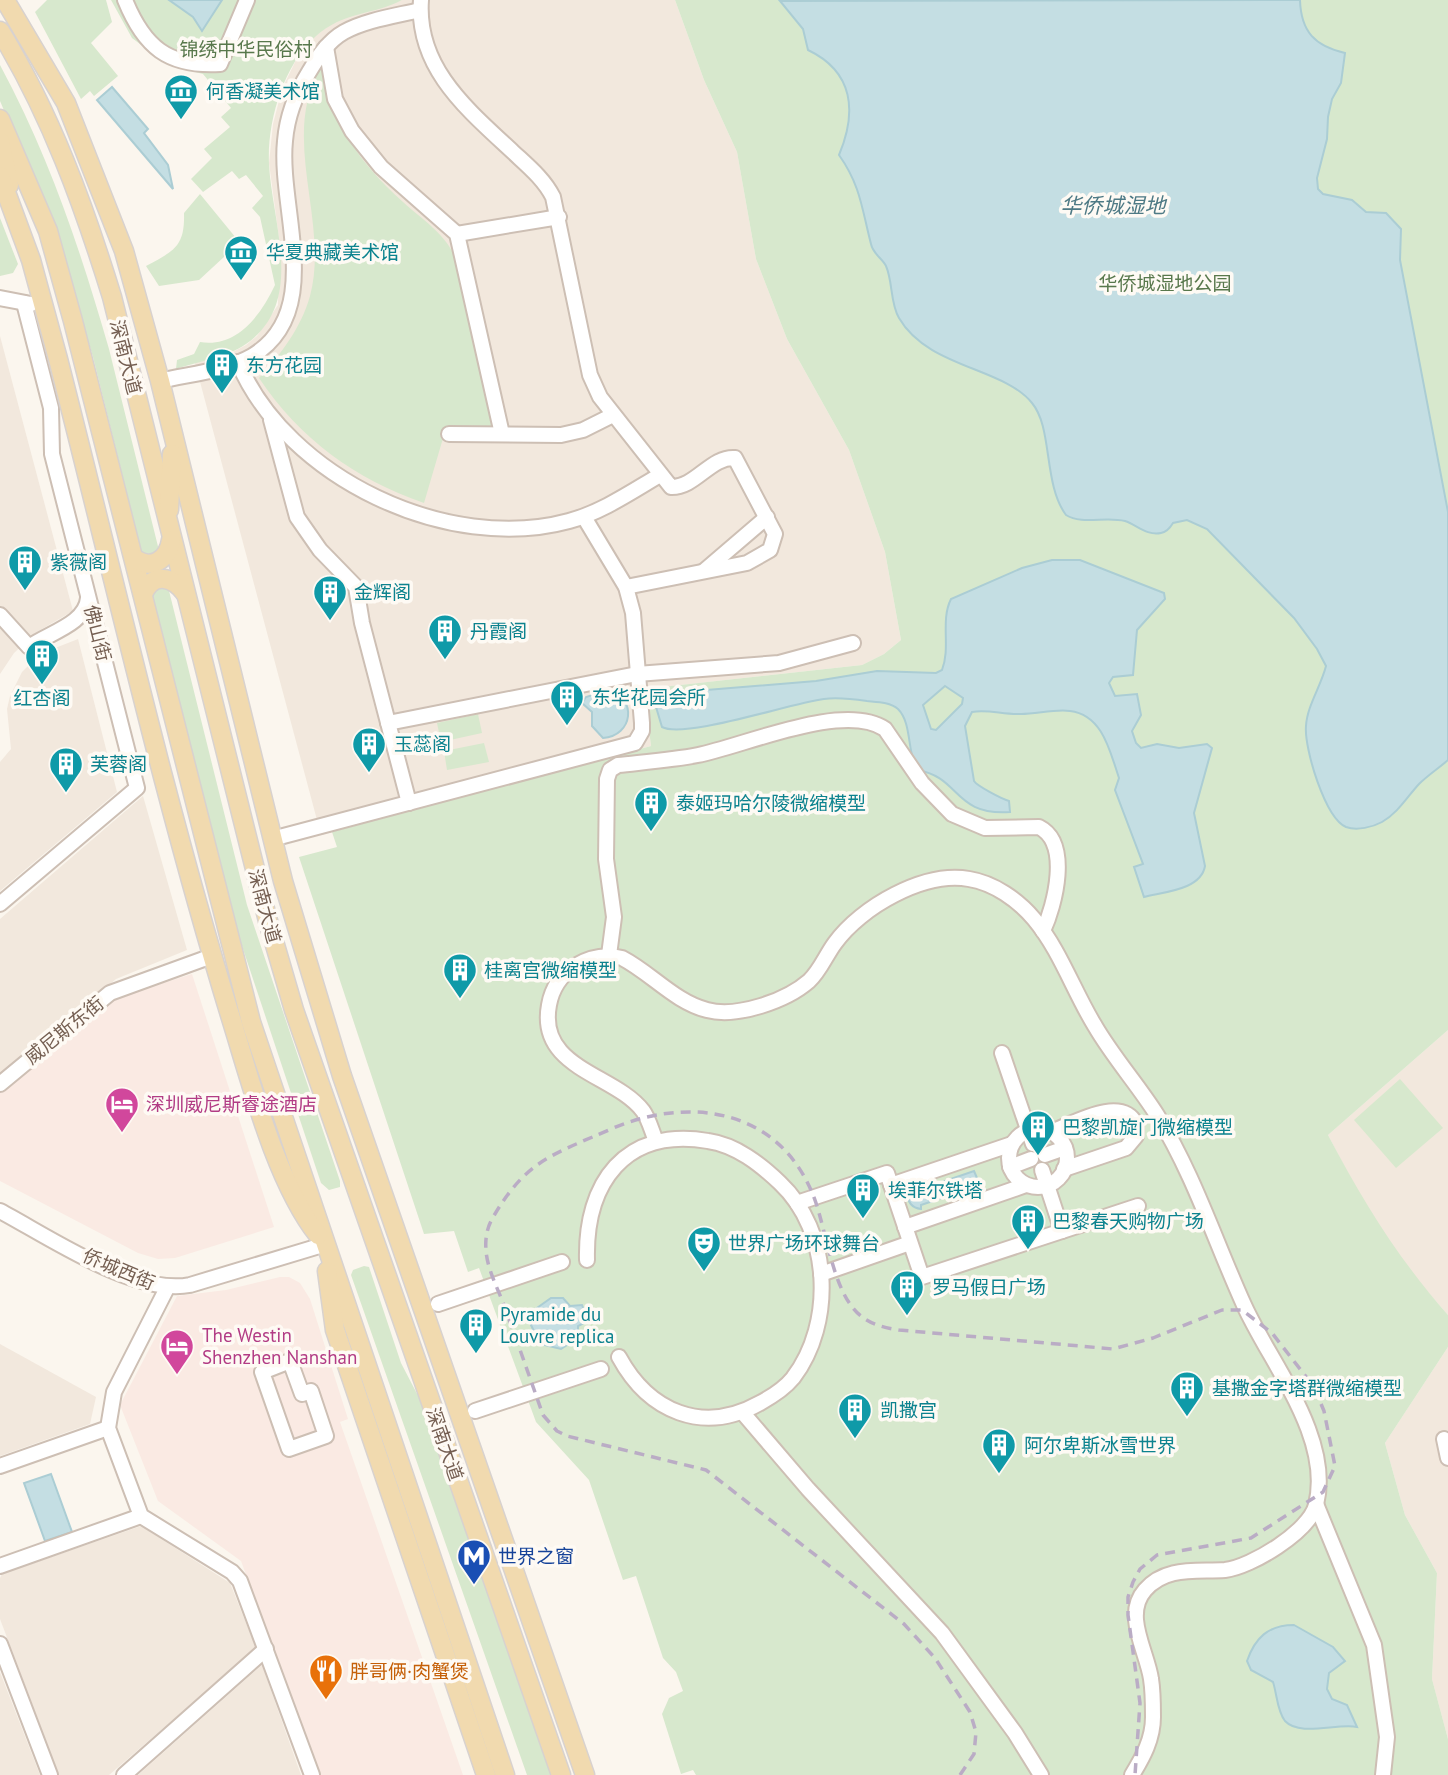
<svg xmlns="http://www.w3.org/2000/svg" width="1448" height="1775" font-family="'PT Sans','Noto Sans SC',sans-serif">
<style>
.residential{fill:#f2e8dd}
.commercial{fill:#faeae3}
.green{fill:#d7e8cd}
.water{fill:#c4dee3;stroke:#abcdd4;stroke-width:2;fill-rule:evenodd}
.lines{fill:none;stroke-linecap:round;stroke-linejoin:round}
.minor-tunnel{stroke:#dad0c7;stroke-width:14;stroke-dasharray:14 7;stroke-linecap:butt}
.minor-casing{stroke:#cdbfb4;stroke-width:18}
.major-casing{stroke:#d8d2cf;stroke-width:21}
.minor{stroke:#fff;stroke-width:14}
.major{stroke:#f1daaf;stroke-width:18}
.rail{stroke:#baacc5;stroke-width:3.5;stroke-dasharray:10 7;stroke-linecap:butt}
.labels{text-anchor:middle;stroke-width:7;stroke-linejoin:round;paint-order:stroke}
.park-label{font-size:19px;fill:#58784c;stroke:#fefaf4}
.culture-label{font-size:19px;fill:#0d838f;stroke:#fefaf4;text-anchor:start}
.street-label{font-size:19px;fill:#755f52;stroke:#fefaf4}
.hotel-label{font-size:19px;fill:#b23c85;stroke:#fefaf4;text-anchor:start}
.transit-label{font-size:19px;fill:#164399;stroke:#fefaf4;text-anchor:start}
.food-label{font-size:19px;fill:#c56008;stroke:#fefaf4;text-anchor:start}
.water-label{font-size:21px;font-style:italic;fill:#4e7a85;stroke:#fefaf4}
</style>
<rect width="100%" height="100%" fill="#fbf6ee"/>
<g class="residential">
<path d="M402,0H675L704,80L737,152L756,259L787,339L849,450L885,552L901,640L884,654L862,665L645,689L651,746L321,835L195,363L231,353L246,345L257,336L278,305L279,238L269,163L273,124L282,89L296,60L312,39L329,25L354,13Z"/>
<path d="M0,336L73,611L35,633L14,653L0,674Z"/>
<path d="M78,639L117,792L0,891V762L11,749L7,709L10,696L22,672L40,654Z"/>
<path d="M143,796L187,950L116,979L0,1077V919Z"/>
<path d="M1448,1030V1315L1407,1268L1362,1200L1328,1135Z"/>
<path d="M0,1344L96,1397L90,1424L0,1456Z"/>
<path d="M1448,1347V1739L1432,1679L1437,1573L1405,1515L1385,1443Z"/>
<path d="M141,1526L230,1583L256,1648L109,1775H59L0,1619V1578L2,1574Z"/>
<path d="M262,1665L301,1775H138Z"/>
<path d="M0,1672L40,1775H0Z"/>
</g>
<g class="commercial">
<path d="M192,974L274,1227L175,1258L158,1259L138,1253L0,1181V1088L94,1009L118,997Z"/>
<path d="M280,1277H289L300,1283L310,1299L348,1419L340,1422L463,1775H320L241,1561L158,1501L120,1405L177,1296L226,1290Z"/>
</g>
<g class="green">
<path d="M47,0H106L112,22L91,43L118,76L94,96L90,91L81,99L35,12Z"/>
<path d="M111,0H402C372,16 345,10 315,37C283,66 267,122 269,164C272,224 306,302 246,344C226,358 199,361 176,369L177,360L194,354L200,342C237,348 261,315 275,285L260,217L252,208L263,196L246,175L239,179L232,171L203,192L191,179L212,158L204,149L230,127L221,117L231,108L203,74L168,65L132,38Z"/>
<path d="M675,0H1448V1030L1328,1135C1364,1203 1397,1257 1448,1315V1347L1385,1443L1405,1515L1437,1573L1432,1679L1448,1739V1775H696L693,1770L681,1774L662,1714L669,1698L683,1691L676,1672L663,1658L636,1576L623,1580L589,1480L536,1422L479,1268L468,1272L454,1231L424,1234L299,857L337,847L332,832L651,746L644,689L862,665L884,654L901,640L885,552L849,450L787,339L756,259L737,152L704,80Z"/>
<path d="M0,65C50,158 80,249 109,349L247,905L340,1181V1187L329,1190L321,1183L231,913L93,357L53,225L0,101Z"/>
<path d="M321,67C336,128 357,160 403,202C425,222 446,234 457,261L493,427L446,428L424,503C355,479 300,439 259,378C281,354 301,328 310,296C330,221 279,138 321,67Z"/>
<path d="M200,194L236,238L225,256L199,280L159,286L146,266C174,251 185,247 184,213Z"/>
<path d="M0,218L18,264L13,273L0,276Z"/>
<path d="M478,714L482,733L441,742L437,723Z"/>
<path d="M484,743L489,762L447,770L444,751Z"/>
<path d="M1400,1079L1443,1128L1396,1168L1354,1120Z"/>
<path d="M364,1266L369,1267L401,1363L427,1413L555,1775H527L351,1275L353,1270Z"/>
</g>
<g class="water">
<path d="M169,0H222L202,31L193,17Z"/>
<path d="M1300,0C1301,32 1315,46 1345,53L1341,83L1332,99L1328,117L1327,139L1317,178L1318,189L1323,194L1352,200L1366,212L1386,213L1401,229L1400,260L1448,512V760C1439,768 1428,775 1419,784C1407,797 1398,813 1382,822C1373,827 1357,831 1346,827C1325,818 1304,748 1306,726C1307,706 1321,686 1326,666L1317,649L1294,618L1207,529L1187,520L1173,523C1170,528 1167,532 1161,533C1147,536 1137,525 1125,521C1106,516 1082,525 1066,515C1043,484 1053,428 1032,403C1003,367 928,368 899,318C890,303 893,282 886,266C882,258 873,254 871,244C862,210 861,186 839,155C857,112 854,72 808,50L803,29L780,1Z"/>
<path d="M112,87L148,129L144,133L168,165L173,189L97,100Z"/>
<path d="M1052,560H1080L1164,593L1165,599L1137,630L1133,675L1113,677L1109,683L1115,696L1137,694L1141,715L1132,731L1136,743L1141,748L1157,744L1179,748L1207,744L1212,748L1194,813L1205,866C1201,890 1163,892 1144,897L1134,867L1143,864L1115,790L1119,778C1110,752 1103,715 1070,711C1054,709 1037,714 1021,714C1003,715 989,709 972,712L965,726L974,781C977,786 1002,799 1009,801L1010,812C953,816 961,777 917,770C907,752 912,723 898,709C890,702 877,702 867,701C853,699 838,697 824,699C791,703 685,739 662,727L653,697L658,694L816,681L877,671L936,673L942,670C951,647 940,621 951,599L1022,568ZM945,686L963,698L962,704L936,730L931,729L923,705Z"/>
<path d="M608,690C638,698 633,736 603,738L592,726V712L582,703L586,697Z"/>
<path d="M974,1171L980,1185L921,1205V1209C912,1208 907,1202 908,1193L914,1187L916,1191Z"/>
<path d="M551,1298H563L570,1306L582,1305L588,1321L578,1326V1338L561,1349L540,1344L531,1325L534,1310Z"/>
<path d="M51,1474L72,1532L45,1541L24,1483Z"/>
<path d="M1294,1625L1333,1647L1345,1661L1329,1673L1327,1689L1332,1699L1347,1705L1357,1727C1337,1723 1300,1737 1285,1721C1277,1711 1277,1694 1273,1682L1251,1670L1247,1661C1255,1638 1268,1625 1294,1625Z"/>
</g>
<g class="lines">
<path class="minor-tunnel" d="M1033,1144L1042,1170"/>
<g class="minor-casing">
<g id="minor">
<path d="M125,0C144,47 168,67 220,64L247,0"/>
<path d="M421,0C416,68 468,110 513,152C528,166 544,179 553,197L590,375L600,397L671,487C695,488 711,456 735,458L775,534L770,550L747,563L626,587"/>
<path d="M326,47L335,99L352,131L381,167L457,234L502,434"/>
<path d="M457,234L559,217"/>
<path d="M0,298L31,304"/>
<path d="M238,362C287,478 448,554 569,521C602,512 631,492 660,475"/>
<path d="M160,381C189,374 226,371 252,356C326,312 278,208 285,141C287,116 296,93 309,72C318,57 328,41 344,32C366,20 395,16 420,10"/>
<path d="M271,420L297,517L320,550L356,587L362,623L409,803"/>
<path d="M449,434L561,435L583,430L613,415"/>
<path d="M704,571L767,517"/>
<path d="M0,615L29,647C48,633 86,624 88,598"/>
<path d="M388,723L637,674L779,663L853,643"/>
<path d="M272,839L635,743L642,731V723L633,613L626,587L584,517"/>
<path d="M0,904L137,788L52,454L51,408L24,303"/>
<path d="M609,955L614,917L606,859L607,779L610,770L618,765C645,762 672,760 698,755C744,746 844,701 885,729L922,783L952,814L985,828L1039,827C1071,843 1055,905 1043,931"/>
<path d="M1002,1053L1033,1144"/>
<path d="M0,1084L110,993L212,956"/>
<circle cx="1038" cy="1158" r="29"/>
<path d="M1051,1132C1073,1124 1121,1095 1136,1124V1136L1126,1148L1064,1169"/>
<path d="M656,1141C652,1132 649,1119 643,1111C615,1074 537,1069 549,1005C552,988 561,975 575,966C590,957 605,954 622,958C651,973 675,1002 707,1010C737,1018 786,1001 809,981C820,971 826,955 835,943C861,907 924,871 969,879C994,883 1018,900 1034,919C1060,950 1074,992 1095,1026C1113,1057 1138,1085 1157,1115C1194,1175 1215,1241 1244,1305C1270,1363 1333,1437 1316,1505C1309,1532 1251,1567 1225,1570C1196,1572 1166,1566 1145,1590C1123,1615 1147,1651 1151,1679C1153,1691 1153,1705 1153,1717C1153,1739 1143,1757 1132,1775"/>
<path d="M1045,1155L1065,1148"/>
<path d="M1010,1167L1031,1159"/>
<path d="M1042,1170L1062,1231"/>
<path d="M891,1185L1012,1144"/>
<path d="M797,1203L887,1173L922,1277L1138,1206"/>
<path d="M0,1211C49,1237 135,1296 190,1285L326,1244"/>
<path d="M905,1227L1026,1185"/>
<path d="M587,1260C585,1183 625,1127 708,1141C736,1145 760,1164 780,1183C831,1231 835,1323 793,1378C785,1388 771,1397 760,1403C703,1435 649,1412 619,1357"/>
<path d="M821,1274L910,1243"/>
<path d="M167,1288L114,1392L108,1428L141,1516L232,1572L240,1581L312,1775"/>
<path d="M438,1304L562,1262"/>
<path d="M290,1361L302,1394L311,1391L326,1436L289,1449L262,1372Z"/>
<path d="M475,1411L601,1369"/>
<path d="M743,1413L808,1489L942,1633L1015,1733L1041,1775"/>
<path d="M1444,1439L1448,1458"/>
<path d="M0,1466L108,1428"/>
<path d="M1316,1504L1374,1645L1387,1737L1383,1775"/>
<path d="M0,1566L141,1516"/>
<path d="M0,1644L50,1775"/>
<path d="M124,1775L266,1649"/>
</g>
</g>
<g class="major-casing">
<g id="major">
<path d="M5,0L66,103L124,251L160,381L283,881L342,1076L585,1775"/>
<path d="M0,31C51,115 83,203 112,297L268,921L294,1010L561,1775"/>
<path d="M0,119L48,231L73,321L251,1022L505,1775"/>
<path d="M0,141L9,185"/>
<path d="M0,176L31,260L58,359C114,578 164,799 230,1015C251,1082 276,1182 318,1235"/>
<path d="M169,510L172,454"/>
<path d="M134,558C151,571 168,560 171,540"/>
<path d="M143,594C153,571 173,577 185,593"/>
<path d="M327,1271L335,1330L486,1775"/>
</g>
</g>
<use href="#minor" class="minor"/>
<use href="#major" class="major"/>
<path class="rail" d="M960,1775L974,1754L976,1732L970,1712L935,1658L904,1624L706,1470L567,1436L557,1431L543,1415C530,1378 517,1341 504,1305C497,1287 487,1268 486,1250C485,1239 487,1228 492,1219C526,1160 552,1155 611,1129C693,1094 784,1110 816,1203C826,1233 833,1284 853,1308C865,1323 880,1327 899,1330L1113,1349L1153,1338L1222,1310H1242L1272,1333L1314,1387L1324,1411L1335,1466L1323,1492L1251,1538L1157,1555L1140,1569L1133,1582L1128,1597V1615L1140,1703L1135,1775"/>
</g>
<defs>
<g id="museum-pin" transform="scale(1.75)"><path d="M0 17L-7.5 6A9.5 9.5 0 1 1 7.5 6Z" fill="#0f9aa8" stroke="#fefaf4"/><path d="M0-6L6-3V-2H-6V-3ZM-5-1h2V3h-2ZM-1-1h2V3h-2ZM3-1h2V3H3ZM-6 4H6V6H-6Z" fill="#fff"/></g>
<g id="building-pin" transform="scale(1.75)"><path d="M0 17L-7.5 6A9.5 9.5 0 1 1 7.5 6Z" fill="#0f9aa8" stroke="#fefaf4"/><path d="M-4-6H4V6H1V3H-1V6H-4ZM-2.5-4.3h1.7v1.8h-1.7ZM.8-4.3h1.7v1.8H.8ZM-2.5-1h1.7V.8h-1.7ZM.8-1h1.7V.8H.8Z" fill="#fff"/></g>
<g id="hotel-pin" transform="scale(1.75)"><path d="M0 17L-7.5 6A9.5 9.5 0 1 1 7.5 6Z" fill="#d1479c" stroke="#fefaf4"/><path d="M-6-4.5h1.5V1H6V5H4.5V3h-9V5H-6ZM-4 0a1.8 1.8 0 1 1 3.6 0ZM.5 0V-2.5h3Q6-2.5 6 0Z" fill="#fff"/></g>
<g id="theatre-pin" transform="scale(1.75)"><path d="M0 17L-7.5 6A9.5 9.5 0 1 1 7.5 6Z" fill="#0f9aa8" stroke="#fefaf4"/><path d="M-5-5.5Q0-4 5-5.5V0Q5 5 0 6Q-5 5-5 0ZM-3.3-2.5H-1v1.5H-3.3ZM1-2.5H3.3v1.5H1ZM-2.8 1Q0 5.5 2.8 1Z" fill="#fff"/></g>
<g id="metro-pin" transform="scale(1.75)"><path d="M0 17L-7.5 6A9.5 9.5 0 1 1 7.5 6Z" fill="#1a4fb4" stroke="#fefaf4"/><path d="M-5.5 5V-5H-3L0 0L3-5H5.5V5H3V-.5L0 4L-3-.5V5Z" fill="#fff"/></g>
<g id="restaurant-pin" transform="scale(1.75)"><path d="M0 17L-7.5 6A9.5 9.5 0 1 1 7.5 6Z" fill="#e8710a" stroke="#fefaf4"/><path d="M-5-6h1v4h1v-4h1v4h1v-4h1v5L-1.5 .5V6h-2V.5L-5-1ZM5-6V6H3V1.5H1.5Q1.5-4 5-6Z" fill="#fff"/></g>
</defs>
<g fill-rule="evenodd">
<use href="#museum-pin" x="181" y="91"/>
<use href="#museum-pin" x="241" y="252"/>
<use href="#building-pin" x="222" y="365"/>
<use href="#building-pin" x="25" y="562"/>
<use href="#building-pin" x="330" y="592"/>
<use href="#building-pin" x="445" y="631"/>
<use href="#building-pin" x="42" y="656"/>
<use href="#building-pin" x="567" y="697"/>
<use href="#building-pin" x="369" y="744"/>
<use href="#building-pin" x="66" y="764"/>
<use href="#building-pin" x="651" y="803"/>
<use href="#building-pin" x="460" y="970"/>
<use href="#hotel-pin" x="122" y="1104"/>
<use href="#building-pin" x="1038" y="1127"/>
<use href="#building-pin" x="863" y="1190"/>
<use href="#building-pin" x="1028" y="1221"/>
<use href="#theatre-pin" x="704" y="1243"/>
<use href="#building-pin" x="907" y="1287"/>
<use href="#building-pin" x="476" y="1325"/>
<use href="#hotel-pin" x="177" y="1346"/>
<use href="#building-pin" x="1187" y="1388"/>
<use href="#building-pin" x="855" y="1410"/>
<use href="#building-pin" x="999" y="1445"/>
<use href="#metro-pin" x="474" y="1556"/>
<use href="#restaurant-pin" x="326" y="1671"/>
</g>
<g class="labels">
<g class="park-label">
<text x="246" y="56">锦绣中华民俗村</text>
<text x="1165" y="290">华侨城湿地公园</text>
</g>
<g class="culture-label">
<text x="206" y="98">何香凝美术馆</text>
<text x="266" y="259">华夏典藏美术馆</text>
<text x="246" y="372">东方花园</text>
<text x="50" y="569">紫薇阁</text>
<text x="354" y="599">金辉阁</text>
<text x="470" y="638">丹霞阁</text>
<text x="592" y="704">东华花园会所</text>
<text x="42" y="705" text-anchor="middle">红杏阁</text>
<text x="394" y="751">玉蕊阁</text>
<text x="90" y="771">芙蓉阁</text>
<text x="676" y="810">泰姬玛哈尔陵微缩模型</text>
<text x="484" y="977">桂离宫微缩模型</text>
<text x="1062" y="1134">巴黎凯旋门微缩模型</text>
<text x="888" y="1197">埃菲尔铁塔</text>
<text x="1052" y="1228">巴黎春天购物广场</text>
<text x="728" y="1250">世界广场环球舞台</text>
<text x="932" y="1294">罗马假日广场</text>
<text x="500" y="1321">Pyramide du<tspan x="500" dy="22">Louvre replica</tspan></text>
<text x="1212" y="1395">基撒金字塔群微缩模型</text>
<text x="880" y="1417">凯撒宫</text>
<text x="1024" y="1452">阿尔卑斯冰雪世界</text>
</g>
<g class="street-label">
<text transform="translate(126 357) rotate(76)" y="7">深南大道</text>
<text transform="translate(98 633) rotate(76)" y="7">佛山街</text>
<text transform="translate(265 906) rotate(75)" y="7">深南大道</text>
<text transform="translate(64 1030) rotate(-39)" y="7">威尼斯东街</text>
<text transform="translate(119 1269) rotate(23)" y="7">侨城西街</text>
<text transform="translate(445 1444) rotate(71)" y="7">深南大道</text>
</g>
<g class="hotel-label">
<text x="146" y="1111">深圳威尼斯睿途酒店</text>
<text x="202" y="1342">The Westin<tspan x="202" dy="22">Shenzhen Nanshan</tspan></text>
</g>
<g class="transit-label">
<text x="498" y="1563">世界之窗</text>
</g>
<g class="food-label">
<text x="350" y="1678">胖哥俩·肉蟹煲</text>
</g>
<g class="water-label">
<text x="1113" y="213">华侨城湿地</text>
</g>
</g>
</svg>
